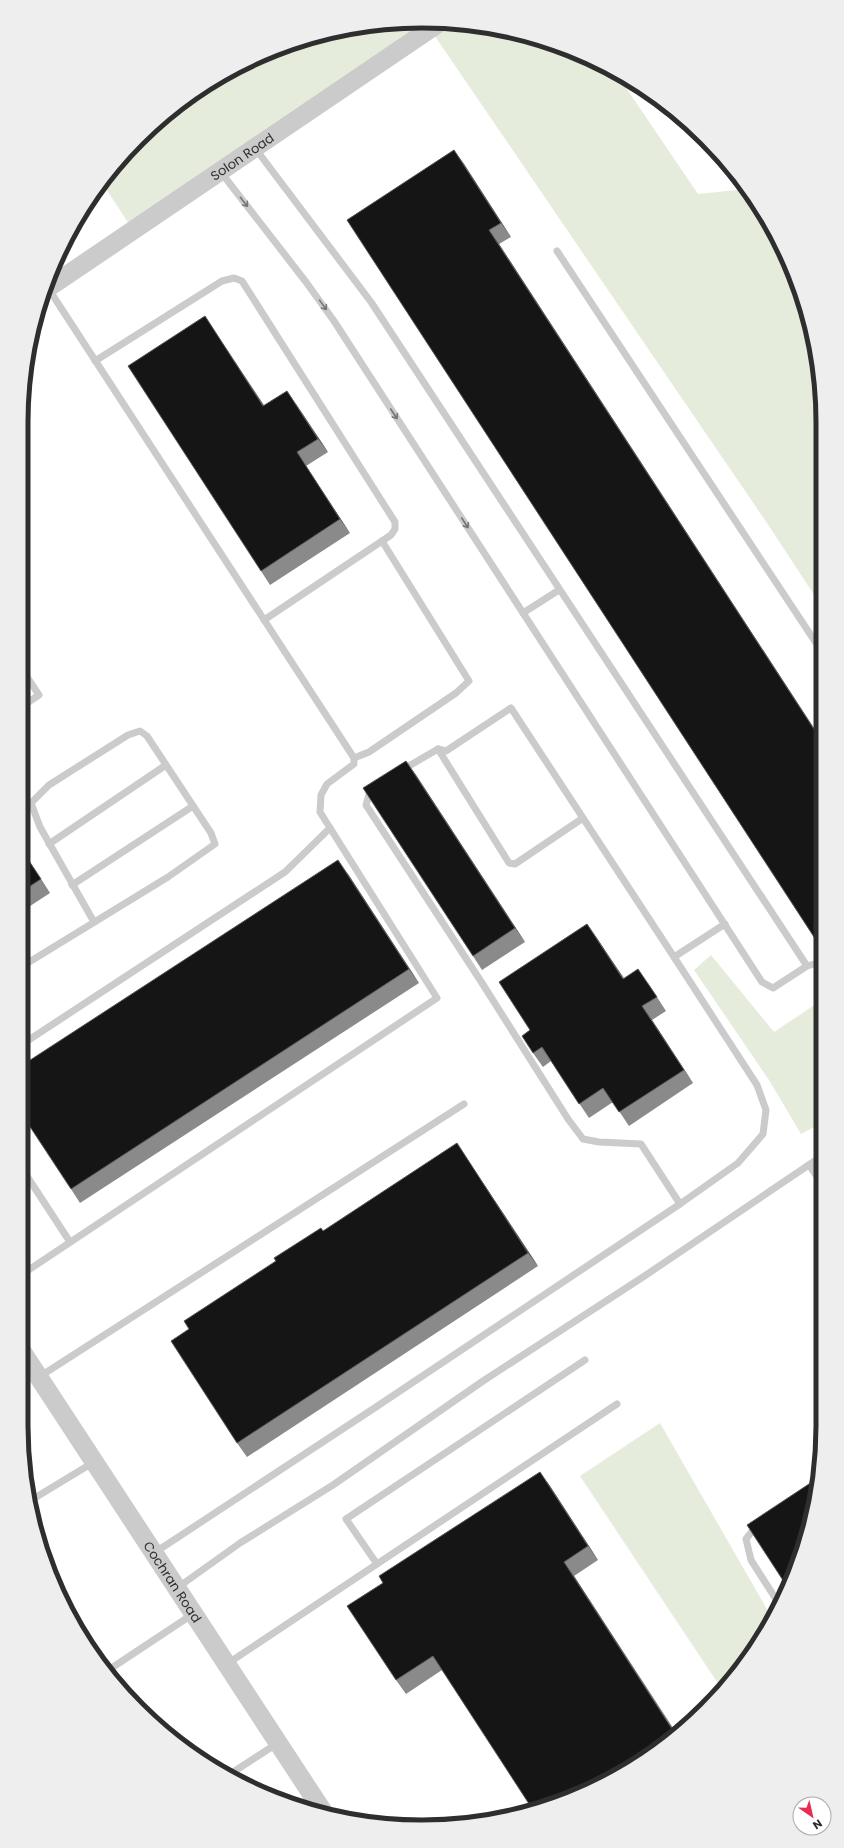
<svg xmlns="http://www.w3.org/2000/svg" width="844" height="1848" font-family="Poppins,sans-serif">
<style>
.green{fill:#e6ecdb}
.lines{fill:none;stroke-linecap:round;stroke-linejoin:round}
.service{stroke:#cbcbcb;stroke-width:7}
.tertiary{stroke:#cbcbcb;stroke-width:19}
.wall{fill:#8a8a8a}
.shaded-wall{fill:#5b5b5b}
.building{fill:#151515;stroke:#5b5b5b}
.oneway{stroke:#757575}
.labels{text-anchor:middle;stroke-width:4;stroke-linejoin:round;paint-order:stroke}
.street-label{font-size:13px;fill:#2e2e2e;stroke:#fff}
.rim{fill:none;stroke:#2e2e2e;stroke-width:5}
</style>
<rect width="100%" height="100%" fill="#fff"/>
<g class="green">
<path d="M422,21L500,29L575,51L618,76L698,194L747,189L792,268L820,369V604L771,529L430,29L133,230L102,183L138,139L199,89L268,52L344,29Z"/>
<path d="M711,955L774,1032L822,1000V1123L801,1134L769,1080L694,970Z"/>
<path d="M660,1423L772,1618L756,1649L723,1691L580,1476Z"/>
</g>
<g class="lines">
<g class="service">
<path d="M220,171L306,282L334,321L762,982L773,988L807,966L371,302L255,148"/>
<path d="M557,251L820,649"/>
<path d="M95,361L222,281L234,278L242,281L395,522V529L391,535L264,620"/>
<path d="M523,613L559,590"/>
<path d="M21,707L39,695L21,668"/>
<path d="M438,749L509,863L515,864L583,818"/>
<path d="M354,758L369,752L456,693L469,681L382,541"/>
<path d="M402,770L438,749L446,751L511,708L674,957L725,924"/>
<path d="M372,790L370,791L366,805L482,983L568,1119L583,1139L599,1142L641,1144L680,1204L738,1163L763,1134L766,1110L757,1085L674,957"/>
<path d="M49,844L166,765"/>
<path d="M72,885L193,806"/>
<path d="M807,966L821,962"/>
<path d="M21,967L168,877L215,844L211,833L147,736L140,731L128,735L49,785L31,803L40,827L94,922"/>
<path d="M21,1045L285,872L330,828"/>
<path d="M809,1165L822,1184"/>
<path d="M21,1167L70,1242"/>
<path d="M21,1275L437,998L320,812L321,795L327,784L354,764V758L48,288"/>
<path d="M39,1377L464,1104"/>
<path d="M28,1502L94,1462"/>
<path d="M757,1525L746,1539L751,1560L779,1604"/>
<path d="M154,1553L376,1407L680,1204"/>
<path d="M377,1564L346,1519L585,1360"/>
<path d="M177,1588L240,1543L333,1485L483,1381L643,1277L822,1156"/>
<path d="M227,1664L617,1404"/>
<path d="M107,1671L193,1614"/>
<path d="M227,1776L278,1743"/>
</g>
<g class="tertiary">
<path id="s1" d="M45,290L439,23"/>
<path id="s2" d="M21,1350L324,1813"/>
</g>
</g>
<g class="wall">
<path d="M454,150L464,164L511,237L499,244L821,739V948L347,220Z"/>
<path d="M205,316L214,330L264,405L296,404L328,452L306,466L350,533L270,585L261,571Z"/>
<path d="M406,761L416,775L525,942L482,970L473,956Z"/>
<path d="M21,848L50,893L21,912Z"/>
<path d="M348,874L419,983L80,1203L71,1189Z"/>
<path d="M587,924L624,978L648,983L666,1011L652,1020L693,1083L629,1126L613,1102L589,1118L551,1061L543,1067L533,1053Z"/>
<path d="M466,1157L538,1266L247,1457L237,1443L189,1329L276,1261L323,1231Z"/>
<path d="M540,1472L550,1486L598,1560L574,1576L677,1734L666,1744L622,1773L551,1806L442,1670L406,1694L396,1680L383,1583Z"/>
</g>
<g class="shaded-wall">
<path d="M454,150L464,164L511,237L501,223Z"/>
<path d="M489,230L499,244L821,739V740Z"/>
<path d="M205,316L214,330L273,420L263,406Z"/>
<path d="M287,391L296,404L328,452L318,439Z"/>
<path d="M297,452L306,466L350,533L340,519Z"/>
<path d="M406,761L416,775L525,942L515,928Z"/>
<path d="M21,848L50,893L21,849Z"/>
<path d="M338,860L348,874L419,983L409,969Z"/>
<path d="M587,924L597,938L633,993L623,979Z"/>
<path d="M642,1006L652,1020L693,1083L684,1070Z"/>
<path d="M457,1143L466,1157L538,1266L528,1253Z"/>
<path d="M540,1472L550,1486L598,1560L588,1546Z"/>
<path d="M564,1562L574,1576L676,1734Z"/>
</g>
<g class="building">
<path d="M454,150L501,223L489,230L821,740V937L816,940L347,220Z"/>
<path d="M205,316L263,406L287,391L318,439L297,452L340,519L261,571L128,366Z"/>
<path d="M406,761L515,928L473,956L363,788Z"/>
<path d="M21,849L41,879L21,892Z"/>
<path d="M338,860L409,969L71,1189L21,1113V1066Z"/>
<path d="M587,924L623,979L638,969L657,997L642,1006L684,1070L619,1112L603,1088L579,1104L542,1047L533,1053L522,1036L530,1030L499,982Z"/>
<path d="M457,1143L528,1253L237,1443L171,1341L189,1329L184,1321L276,1261L274,1258L321,1228L323,1231Z"/>
<path d="M540,1472L588,1546L564,1562L674,1732L581,1792L551,1806L533,1810L433,1656L396,1680L347,1606L383,1583L379,1576Z"/>
<path d="M818,1478L815,1504L793,1579L788,1588L747,1525Z"/>
</g>
<defs><path id="oneway-shaft" d="M-6 0H5M1.5-3L5.5 0L1.5 3" fill="none" stroke-width="1.6" stroke-linecap="round" stroke-linejoin="round"/></defs>
<g class="oneway">
<use href="#oneway-shaft" transform="translate(244 202) rotate(52)"/>
<use href="#oneway-shaft" transform="translate(323 305) rotate(54)"/>
<use href="#oneway-shaft" transform="translate(394 414) rotate(57)"/>
<use href="#oneway-shaft" transform="translate(465 523) rotate(57)"/>
</g>
<g class="labels">
<g class="street-label">
<text dy="5" stroke="none"><textPath href="#s1" startOffset="238">Solon Road</textPath></text>
<text dy="5" stroke="none"><textPath href="#s2" startOffset="277">Cochran Road</textPath></text>
</g>
</g>
<path d="M0 0H844V1848H0ZM422 28H422A394 394 0 0 1 816 422V1426A394 394 0 0 1 422 1820H422A394 394 0 0 1 28 1426V422A394 394 0 0 1 422 28Z" fill="#eee" fill-rule="evenodd"/>
<path class="rim" d="M422 28H422A394 394 0 0 1 816 422V1426A394 394 0 0 1 422 1820H422A394 394 0 0 1 28 1426V422A394 394 0 0 1 422 28Z"/>
<g transform="translate(812 1816) rotate(146)"><circle r="19" fill="#ffffff" stroke="#ababab"/>
<path d="M0-3L7 15L0 10L-7 15Z" fill="#ea2b54"/>
<text y="-6" font-size="11" font-weight="bold" text-anchor="middle" fill="#2e2e2e">N</text>
</g>
</svg>
